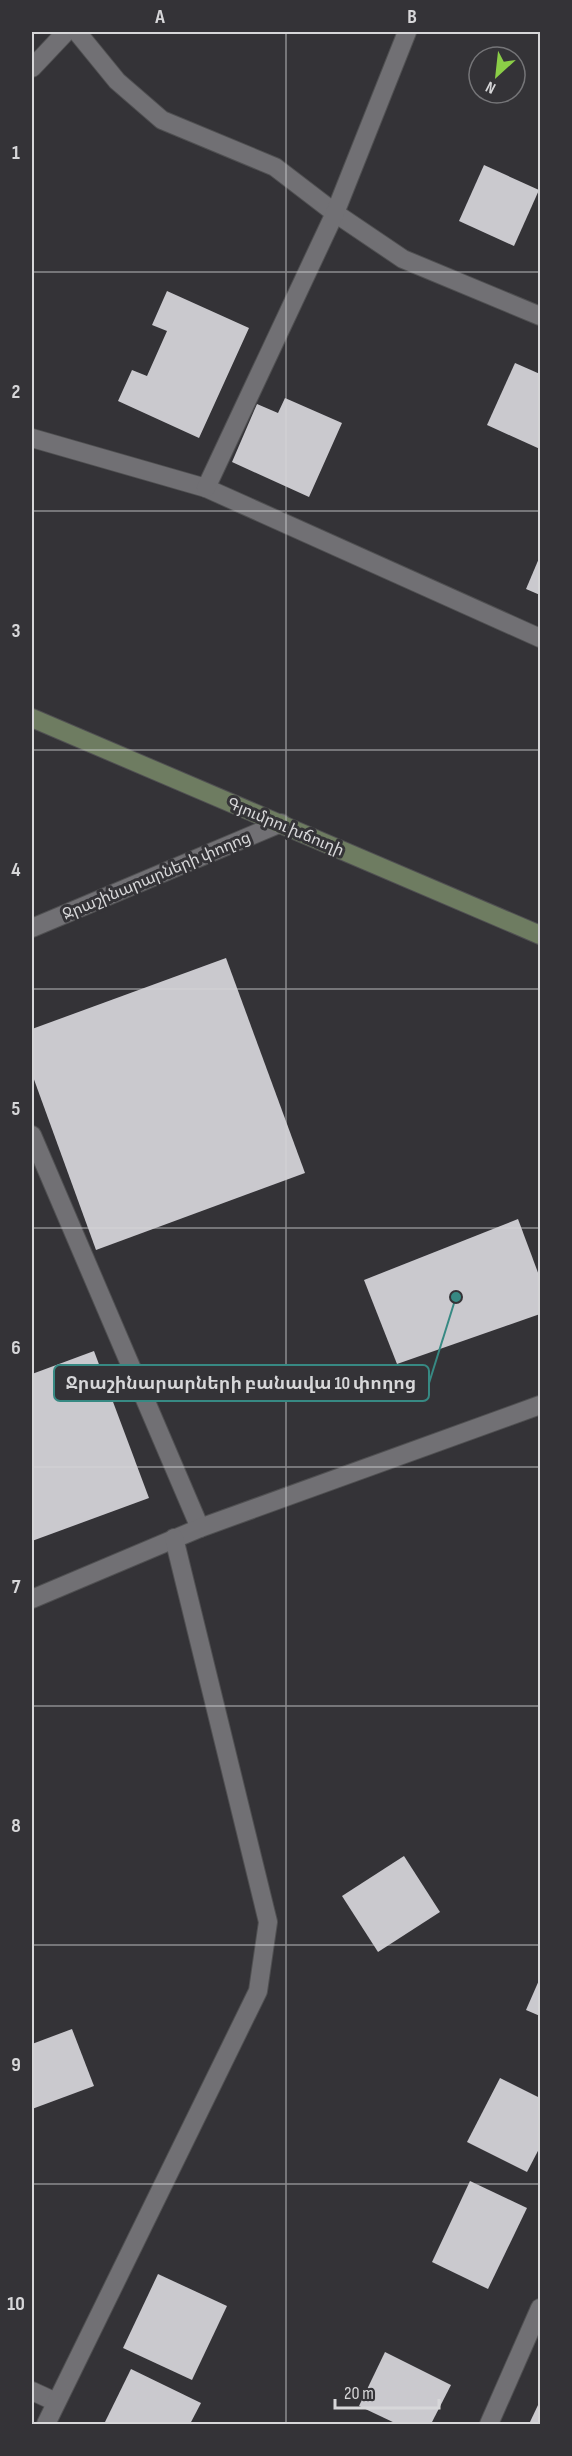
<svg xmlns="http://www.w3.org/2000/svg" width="572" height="2456" font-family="'Sofia Sans Condensed','Noto Sans Armenian',sans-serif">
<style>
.building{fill:#cac9ce}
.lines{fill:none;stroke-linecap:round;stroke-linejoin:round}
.service-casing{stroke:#505052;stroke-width:20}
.minor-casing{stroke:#505052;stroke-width:20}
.secondary-casing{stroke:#505052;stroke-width:20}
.service{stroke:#717074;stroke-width:18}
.minor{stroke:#717074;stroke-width:18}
.secondary{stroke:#6e7c61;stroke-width:18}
.grid{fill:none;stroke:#d7d7d9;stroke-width:1.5;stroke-opacity:0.55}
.labels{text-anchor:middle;stroke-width:6;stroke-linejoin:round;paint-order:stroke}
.street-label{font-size:16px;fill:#d7d7d9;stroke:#343337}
.leader{fill:none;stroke:#378983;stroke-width:2}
.callout-dot{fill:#378983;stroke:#343337;stroke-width:2}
.callout{fill:#343337;stroke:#378983;stroke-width:2}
.callout-label{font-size:18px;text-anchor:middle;font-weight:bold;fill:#d7d7d9}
.neatline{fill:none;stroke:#d7d7d9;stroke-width:2}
.grid-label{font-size:20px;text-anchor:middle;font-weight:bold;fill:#d7d7d9}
</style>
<rect width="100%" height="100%" fill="#343337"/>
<g class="building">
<path d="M484,165L539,190L514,246L459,221Z"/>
<path d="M167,291L249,328L199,438L118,401L132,370L147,376L167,331L152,325Z"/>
<path d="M515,363L540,374V449L487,425Z"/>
<path d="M285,398L342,423L309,497L232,462L257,404L278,413Z"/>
<path d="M540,556V595L526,589Z"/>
<path d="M226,958L305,1173L96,1250L32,1074V1029Z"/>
<path d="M518,1219L540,1278V1314L397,1364L364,1280Z"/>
<path d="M94,1351L149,1498L32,1541V1374Z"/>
<path d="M404,1856L440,1912L378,1952L342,1896Z"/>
<path d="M540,1978V2016L526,2010Z"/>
<path d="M72,2029L94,2086L32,2109V2044Z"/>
<path d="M500,2078L540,2098V2147L527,2172L467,2142Z"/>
<path d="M470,2181L527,2208L488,2289L432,2262Z"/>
<path d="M158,2274L227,2306L192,2380L123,2348Z"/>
<path d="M385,2352L451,2385L431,2424H397L359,2406Z"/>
<path d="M131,2369L201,2403L190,2424H104Z"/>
<path d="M539,2403L540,2404V2424H529Z"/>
</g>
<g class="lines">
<g class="service-casing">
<path id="service" d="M32,68L66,32"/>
</g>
<g class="minor-casing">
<g id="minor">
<path d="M77,32L117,81L162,120L275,167L335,213L403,259L540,316"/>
<path d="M32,438L206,488L540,638"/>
<path d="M206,488L335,213L407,32"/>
<path d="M32,928L281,823"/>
<path d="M32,1135L200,1528"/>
<path d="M32,1599L200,1528L540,1405"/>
<path d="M32,2391L56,2402"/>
<path d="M46,2424L258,1991L268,1922L174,1538"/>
<path d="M489,2424L540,2308"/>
</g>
</g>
<g class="secondary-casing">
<path id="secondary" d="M32,718L540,935"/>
</g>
<use href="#service" class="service"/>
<use href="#minor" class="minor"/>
<use href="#secondary" class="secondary"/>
</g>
<path class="grid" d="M286,32V2424M32,272H540M32,511H540M32,750H540M32,989H540M32,1228H540M32,1467H540M32,1706H540M32,1945H540M32,2184H540"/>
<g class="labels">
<g class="street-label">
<text transform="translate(286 826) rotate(23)" y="6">Գյումրու խճուղի</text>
<text transform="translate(156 875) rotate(-23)" y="6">Ջրաշինարարների փողոց</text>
</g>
</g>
<path class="leader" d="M456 1297L429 1383"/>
<circle class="callout-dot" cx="456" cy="1297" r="6"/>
<rect class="callout" x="54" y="1365" width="375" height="36" rx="6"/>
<g class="callout-label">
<text x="241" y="1389">Ջրաշինարարների բանավա 10 փողոց</text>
</g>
<rect width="572" height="2456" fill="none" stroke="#343337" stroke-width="66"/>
<g transform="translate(497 75) rotate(207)"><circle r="28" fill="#343337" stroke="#757578" stroke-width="1.5"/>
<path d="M0-4.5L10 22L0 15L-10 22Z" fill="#8bce47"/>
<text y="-9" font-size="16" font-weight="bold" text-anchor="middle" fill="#d7d7d9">N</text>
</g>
<path d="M335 2399v9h104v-9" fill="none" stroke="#d7d7d9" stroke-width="3"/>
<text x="344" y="2399" font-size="18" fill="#d7d7d9" stroke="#343337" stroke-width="4.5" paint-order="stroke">20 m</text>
<rect x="33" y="33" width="506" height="2390" class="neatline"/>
<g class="grid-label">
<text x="160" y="23">A</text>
<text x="412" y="23">B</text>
<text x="16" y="159">1</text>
<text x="16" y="398">2</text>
<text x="16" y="637">3</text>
<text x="16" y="876">4</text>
<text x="16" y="1115">5</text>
<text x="16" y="1354">6</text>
<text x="16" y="1593">7</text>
<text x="16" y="1832">8</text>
<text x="16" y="2071">9</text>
<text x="16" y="2310">10</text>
</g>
</svg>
